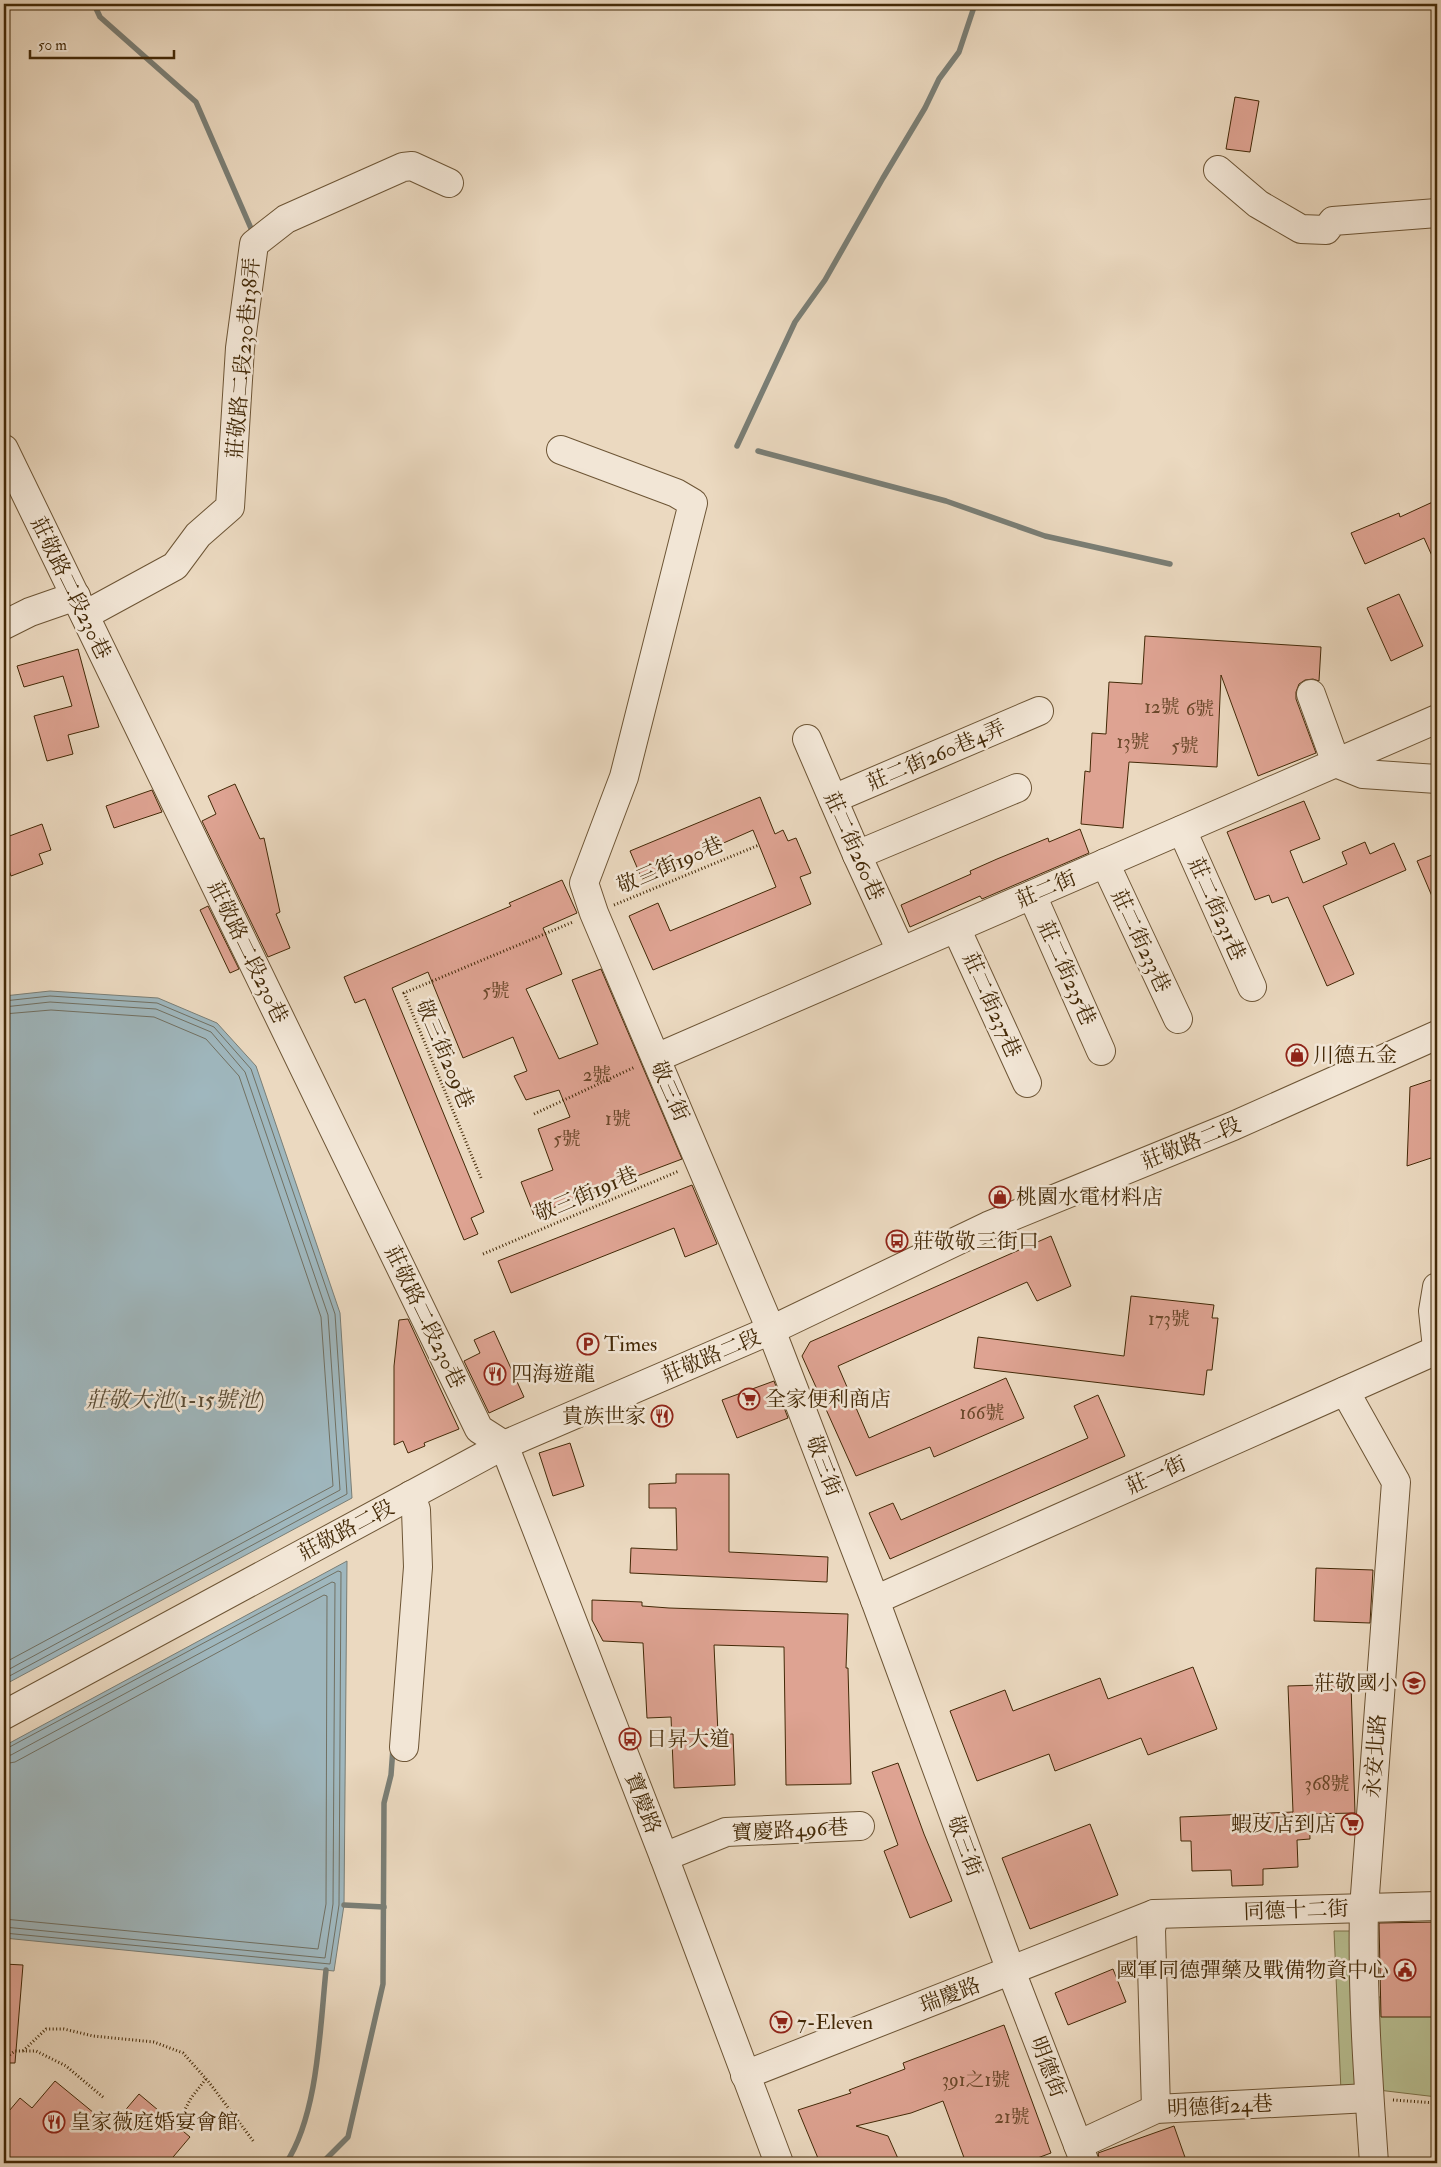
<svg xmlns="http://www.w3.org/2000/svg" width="1441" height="2167" font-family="'IM FELL Double Pica','Noto Serif TC',serif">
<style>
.green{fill:#b8bf92;stroke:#7e744c}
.water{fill:#9fb7be;stroke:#7a7e75}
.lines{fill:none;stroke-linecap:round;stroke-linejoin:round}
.shore{stroke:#717062;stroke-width:1}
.stream{stroke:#7a7e75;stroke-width:5.5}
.building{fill:#dea392;stroke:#432907}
.minor-casing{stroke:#6d5535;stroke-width:30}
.path{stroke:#432907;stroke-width:3;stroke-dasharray:1 2.5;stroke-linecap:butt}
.minor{stroke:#f2e6d6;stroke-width:28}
.labels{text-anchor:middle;stroke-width:5;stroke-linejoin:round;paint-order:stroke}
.number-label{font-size:19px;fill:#6a482a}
.street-label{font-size:21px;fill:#432907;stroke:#f2e6d6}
.poi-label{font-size:21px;fill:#432907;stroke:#f2e6d6;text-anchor:start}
.water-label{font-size:22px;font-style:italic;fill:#5a4c35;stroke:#f2e6d6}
</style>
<rect width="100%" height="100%" fill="#ebd9c0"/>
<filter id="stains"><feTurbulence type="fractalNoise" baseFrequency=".004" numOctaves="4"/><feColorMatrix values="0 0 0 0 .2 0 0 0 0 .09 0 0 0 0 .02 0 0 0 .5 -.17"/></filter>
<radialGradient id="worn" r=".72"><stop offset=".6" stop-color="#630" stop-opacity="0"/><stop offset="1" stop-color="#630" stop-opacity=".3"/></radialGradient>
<g class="green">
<path d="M1334,1931H1352L1364,2090L1341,2091Z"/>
<path d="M1376,1997H1437V2097L1378,2090Z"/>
</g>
<g class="water">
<path d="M50,991L158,998L217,1023L256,1066L340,1313L352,1498L4,1685V996Z"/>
<path d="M347,1561L344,1905L334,1971L4,1938V1746Z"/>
</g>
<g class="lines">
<g class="shore">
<path d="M4,1001L50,996L157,1003L214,1027L251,1069L335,1314L347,1494L4,1679"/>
<path d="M4,1007L50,1002L156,1009L211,1032L245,1072L328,1315L340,1490L4,1672"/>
<path d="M4,1014L51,1010L154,1017L206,1039L239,1076L321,1317L333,1486L4,1663"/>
<path d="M4,1750L338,1571L341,1572L339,1905L330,1964L4,1933"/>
<path d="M4,1756L11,1755L332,1582L335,1583L333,1904L325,1958L4,1927"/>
<path d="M4,1764L15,1762L324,1595L327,1596L326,1904L318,1949L4,1919"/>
</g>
<g class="stream">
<path d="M94,4L100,17L196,102L253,233"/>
<path d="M737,446L795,322L825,280L883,178L925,108L939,79L959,52L975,4"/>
<path d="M758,451L946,501L1045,536L1170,564"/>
<path d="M344,1905L384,1907"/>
<path d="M286,2163C318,2115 320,2028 326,1970"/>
<path d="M322,2163L348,2137L383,1984L384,1803L391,1775L393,1748"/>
</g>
</g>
<g class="building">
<path d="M1235,97L1259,101L1250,152L1226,149Z"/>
<path d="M1437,500V567L1424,538L1365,564L1351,533L1399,513L1400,517Z"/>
<path d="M1399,594L1423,646L1391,661L1367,608Z"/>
<path d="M1145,636L1321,647L1319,681L1313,679L1305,680L1299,684L1296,692V699L1316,753L1258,776L1221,675L1217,767L1129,762L1123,828L1081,824L1085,771L1090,772L1092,733L1106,734L1109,682L1142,684Z"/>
<path d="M78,649L99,727L68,735L73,754L47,761L34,716L72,706L63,676L24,687L17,666Z"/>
<path d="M235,784L260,839L264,838L280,912L276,914L290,948L268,957L202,821L216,814L208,796Z"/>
<path d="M152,790L162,812L114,828L106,806Z"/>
<path d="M760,797L775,834L783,830L788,841L796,838L811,873L800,877L811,904L653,970L629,916L658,903L670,931L776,887L753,830L642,879L630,851Z"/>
<path d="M1304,801L1320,839L1290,851L1303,883L1347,864L1342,852L1365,842L1370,854L1394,843L1406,870L1323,906L1354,974L1327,986L1288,897L1272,903L1269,895L1255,900L1227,832Z"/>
<path d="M42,824L51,850L39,854L43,864L11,876L4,855V838Z"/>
<path d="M1080,829L1089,853L982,899L980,896L910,927L901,905L971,874L970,871L997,859L1048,838L1049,842Z"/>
<path d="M1437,853V908L1417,861Z"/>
<path d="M562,880L577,913L543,928L562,974L526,989L559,1059L598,1044L572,980L601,969L682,1159L534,1215L521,1182L553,1170L538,1129L570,1117L559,1090L526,1100L514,1076L527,1071L513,1037L463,1058L428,972L392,988L484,1212L471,1218L478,1234L464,1240L365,999L355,1003L344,977L511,906L509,903Z"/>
<path d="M208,906L239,969L230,973L200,910Z"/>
<path d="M1437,1078V1156L1407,1166L1410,1087Z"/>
<path d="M692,1185L717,1244L685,1257L674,1228L511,1293L498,1261Z"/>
<path d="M1051,1236L1071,1286L1037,1301L1027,1282L838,1366L869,1438L1006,1378L1024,1418L934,1457L930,1447L856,1476L802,1356L810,1342Z"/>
<path d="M1131,1296L1214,1305L1212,1318H1218L1212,1370H1207L1204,1395L974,1368L978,1337L1124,1356Z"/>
<path d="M408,1319L459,1429L424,1443L425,1446L408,1453L403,1441L394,1445V1366L399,1320Z"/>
<path d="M494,1331L524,1397L489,1413L464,1361L480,1353L474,1340Z"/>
<path d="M774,1381L788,1418L737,1438L722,1400Z"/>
<path d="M1098,1395L1125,1456L890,1559L869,1513L893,1503L901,1520L1088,1438L1074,1406Z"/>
<path d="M570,1443L584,1486L553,1496L539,1453Z"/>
<path d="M676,1474H729V1552L828,1557L827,1582L630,1573L631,1548L677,1550L676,1508H649V1484L676,1483Z"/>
<path d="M1316,1568L1373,1570L1370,1623L1314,1621Z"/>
<path d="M592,1600L642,1602V1606L669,1608L848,1614L846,1668H848L851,1784L786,1785L784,1647L714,1645L718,1734H733L735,1785L674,1788L671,1717L647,1718L643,1643L603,1641L592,1620Z"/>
<path d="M1193,1667L1217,1729L1148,1755L1141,1738L1055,1771L1049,1754L977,1781L950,1711L1005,1690L1013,1711L1100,1678L1108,1699Z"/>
<path d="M1351,1684L1355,1813L1309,1814L1310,1839L1297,1840L1298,1867L1263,1869V1885L1232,1886L1231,1870L1192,1871L1191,1841H1181L1180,1817L1293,1812L1288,1686Z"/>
<path d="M898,1763L924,1834L952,1901L910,1918L884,1851L898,1845L872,1772Z"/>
<path d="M1090,1824L1118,1895L1030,1929L1002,1858Z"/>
<path d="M1437,1922V2017H1381L1379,1923Z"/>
<path d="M4,1964L23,1965L15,2063H4Z"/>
<path d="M1113,1969L1126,2002L1068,2025L1055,1993Z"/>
<path d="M1004,2025L1051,2153L1024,2163H966L943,2101L911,2113L856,2126L888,2136L900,2163H820L798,2110L851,2093L849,2090L905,2069L903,2063Z"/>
<path d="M55,2081L111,2127L139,2094L190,2137L168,2163H4V2117L20,2098L32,2108Z"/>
<path d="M1174,2126L1187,2163H1100L1098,2153Z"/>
</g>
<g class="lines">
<g class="minor-casing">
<g id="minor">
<path d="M1218,170L1258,204L1301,229L1326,230L1333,221L1437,213"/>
<path d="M4,449L479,1429L504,1445"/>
<path d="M561,450L676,493L693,503L624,777L584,883L594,913L771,1330L875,1600L1011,1971L1085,2163"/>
<path d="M85,615L175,566L198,535L230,507L240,348L254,244L286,219L403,167L412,166L449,183"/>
<path d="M4,625L30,612L76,596"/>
<path d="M1311,694L1336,763L1363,774L1437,779"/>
<path d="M807,739L857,855L901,951"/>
<path d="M833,799L1039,711"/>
<path d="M1182,830L1252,987"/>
<path d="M857,855L1017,788"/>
<path d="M1105,863L1178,1019"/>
<path d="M1032,895L1101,1051"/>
<path d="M956,928L1027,1083"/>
<path d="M656,1058L1437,719"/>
<path d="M1437,1287L1433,1311L1437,1348"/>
<path d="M1345,1391L1396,1482L1364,1908C1362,1993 1368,2078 1374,2163"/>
<path d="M504,1445L664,1857L779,2163"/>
<path d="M875,1600L1437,1350"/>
<path d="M4,1715L504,1445L771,1330L988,1226L1233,1126L1437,1035"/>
<path d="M404,1747L418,1567L416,1510L411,1495"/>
<path d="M664,1857L726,1832L860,1826"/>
<path d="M1154,1914L1151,1930L1156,2109"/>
<path d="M745,2075L1154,1914L1437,1906"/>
<path d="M1078,2145L1156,2109L1369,2098"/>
</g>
</g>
<g class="path">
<path d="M614,905L759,845"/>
<path d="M534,1114L635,1067"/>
<path d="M481,1178L404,993L573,922"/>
<path d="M483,1254L679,1171"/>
<path d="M23,2051L46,2029H64L93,2036L154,2042L183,2053L208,2081L254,2142"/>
<path d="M4,2059L15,2051H36L66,2066L104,2098"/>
<path d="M1393,2100L1437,2103"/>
<path d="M179,2121L191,2098L206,2079"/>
</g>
<use href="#minor" class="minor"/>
</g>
<defs>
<g id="shop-ring" transform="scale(1.125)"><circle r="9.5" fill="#f2e6d6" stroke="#8f2418" stroke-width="1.5"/><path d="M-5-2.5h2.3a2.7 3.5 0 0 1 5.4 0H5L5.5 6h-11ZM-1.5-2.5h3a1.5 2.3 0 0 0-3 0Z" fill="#8f2418"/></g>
<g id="bus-ring" transform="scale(1.125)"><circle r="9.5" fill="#f2e6d6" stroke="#8f2418" stroke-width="1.5"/><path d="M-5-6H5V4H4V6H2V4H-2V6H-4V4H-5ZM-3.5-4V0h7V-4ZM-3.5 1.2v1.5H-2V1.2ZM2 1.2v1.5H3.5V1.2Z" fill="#8f2418"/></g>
<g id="parking-ring" transform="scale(1.125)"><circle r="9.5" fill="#f2e6d6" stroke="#8f2418" stroke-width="1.5"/><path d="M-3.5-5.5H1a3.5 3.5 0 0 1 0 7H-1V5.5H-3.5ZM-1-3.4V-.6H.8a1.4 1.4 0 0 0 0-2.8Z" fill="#8f2418"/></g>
<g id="restaurant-ring" transform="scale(1.125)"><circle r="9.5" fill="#f2e6d6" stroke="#8f2418" stroke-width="1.5"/><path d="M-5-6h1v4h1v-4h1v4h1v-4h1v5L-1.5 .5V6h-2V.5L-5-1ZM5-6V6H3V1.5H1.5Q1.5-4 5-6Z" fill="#8f2418"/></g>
<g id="supermarket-ring" transform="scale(1.125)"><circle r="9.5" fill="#f2e6d6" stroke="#8f2418" stroke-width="1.5"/><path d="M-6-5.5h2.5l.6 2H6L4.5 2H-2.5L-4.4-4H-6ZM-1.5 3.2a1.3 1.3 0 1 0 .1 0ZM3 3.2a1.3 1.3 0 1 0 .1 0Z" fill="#8f2418"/></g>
<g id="school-ring" transform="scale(1.125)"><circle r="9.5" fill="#f2e6d6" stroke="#8f2418" stroke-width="1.5"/><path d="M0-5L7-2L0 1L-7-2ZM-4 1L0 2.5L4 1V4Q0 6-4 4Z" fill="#8f2418"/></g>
<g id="civic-ring" transform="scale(1.125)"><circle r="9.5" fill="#f2e6d6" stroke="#8f2418" stroke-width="1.5"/><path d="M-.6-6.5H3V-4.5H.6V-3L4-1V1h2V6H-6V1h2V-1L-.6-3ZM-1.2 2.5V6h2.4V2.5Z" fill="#8f2418"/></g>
</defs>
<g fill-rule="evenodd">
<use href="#shop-ring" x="1297" y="1055"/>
<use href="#shop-ring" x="1000" y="1197"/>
<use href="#bus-ring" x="897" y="1241"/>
<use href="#parking-ring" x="588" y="1344"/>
<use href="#restaurant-ring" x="495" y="1374"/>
<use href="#supermarket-ring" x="749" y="1399"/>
<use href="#restaurant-ring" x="662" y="1416"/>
<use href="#school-ring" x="1414" y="1683"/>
<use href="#bus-ring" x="630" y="1739"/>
<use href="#supermarket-ring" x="1352" y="1824"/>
<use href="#civic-ring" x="1405" y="1970"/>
<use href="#supermarket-ring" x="781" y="2022"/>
<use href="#restaurant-ring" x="54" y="2122"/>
</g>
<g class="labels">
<g class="number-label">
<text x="1162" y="713">12號</text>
<text x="1200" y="715">6號</text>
<text x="1133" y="748">13號</text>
<text x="1185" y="752">5號</text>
<text x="496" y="997">5號</text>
<text x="597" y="1081">2號</text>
<text x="618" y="1125">1號</text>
<text x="567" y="1145">5號</text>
<text x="1169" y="1325">173號</text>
<text x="982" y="1419">166號</text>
<text x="1327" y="1790">368號</text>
<text x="976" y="2086">391之1號</text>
<text x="1012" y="2123">21號</text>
</g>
<g class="street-label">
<text transform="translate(243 358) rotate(-85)" y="7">莊敬路二段230巷138弄</text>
<text transform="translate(71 588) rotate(64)" y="7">莊敬路二段230巷</text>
<text transform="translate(936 755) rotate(-23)" y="7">莊二街260巷4弄</text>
<text transform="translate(854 846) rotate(66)" y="7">莊二街260巷</text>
<text transform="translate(670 865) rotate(-23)" y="7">敬三街190巷</text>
<text transform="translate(1046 889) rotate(-23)" y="7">莊二街</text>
<text transform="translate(1217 909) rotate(66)" y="7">莊二街231巷</text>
<text transform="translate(1141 941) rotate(65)" y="7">莊二街233巷</text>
<text transform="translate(248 952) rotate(64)" y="7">莊敬路二段230巷</text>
<text transform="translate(1067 973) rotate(66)" y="7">莊二街235巷</text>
<text transform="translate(992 1005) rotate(66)" y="7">莊二街237巷</text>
<text transform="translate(445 1054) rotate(67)" y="7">敬三街209巷</text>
<text transform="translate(670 1091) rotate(66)" y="7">敬三街</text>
<text transform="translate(1191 1143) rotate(-22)" y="7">莊敬路二段</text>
<text transform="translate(586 1194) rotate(-23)" y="7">敬三街191巷</text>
<text transform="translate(425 1317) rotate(64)" y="7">莊敬路二段230巷</text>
<text transform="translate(711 1356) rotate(-23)" y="7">莊敬路二段</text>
<text transform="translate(824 1466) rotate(69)" y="7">敬三街</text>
<text transform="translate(1156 1475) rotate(-24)" y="7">莊一街</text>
<text transform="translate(346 1530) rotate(-28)" y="7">莊敬路二段</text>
<text transform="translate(1375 1756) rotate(-86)" y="7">永安北路</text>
<text transform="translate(643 1803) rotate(69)" y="7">寶慶路</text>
<text transform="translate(790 1830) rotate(-3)" y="7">寶慶路496巷</text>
<text transform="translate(965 1846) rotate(70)" y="7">敬三街</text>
<text transform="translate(1296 1910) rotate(-2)" y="7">同德十二街</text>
<text transform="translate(950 1995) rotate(-21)" y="7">瑞慶路</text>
<text transform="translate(1048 2067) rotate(69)" y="7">明德街</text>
<text transform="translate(1220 2106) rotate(-3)" y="7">明德街24巷</text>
</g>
<g class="poi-label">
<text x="1313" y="1062">川德五金</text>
<text x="1016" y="1204">桃園水電材料店</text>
<text x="913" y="1248">莊敬敬三街口</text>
<text x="604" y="1351">Times</text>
<text x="511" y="1381">四海遊龍</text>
<text x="765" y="1406">全家便利商店</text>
<text x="646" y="1423" text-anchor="end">貴族世家</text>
<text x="1398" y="1690" text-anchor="end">莊敬國小</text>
<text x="646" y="1746">日昇大道</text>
<text x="1336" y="1831" text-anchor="end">蝦皮店到店</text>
<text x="1389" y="1977" text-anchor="end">國軍同德彈藥及戰備物資中心</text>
<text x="797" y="2029">7-Eleven</text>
<text x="70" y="2129">皇家薇庭婚宴會館</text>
</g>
<g class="water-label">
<text x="175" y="1407">莊敬大池(1-15號池)</text>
</g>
</g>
<rect width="1441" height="2167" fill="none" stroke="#ebd9c0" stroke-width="20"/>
<rect x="5" y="5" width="1431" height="2157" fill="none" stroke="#432907" stroke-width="2.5"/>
<rect x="10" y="10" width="1421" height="2147" fill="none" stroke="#432907"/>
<path d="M30 50v8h144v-8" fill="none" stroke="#432907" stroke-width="2.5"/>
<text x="38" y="50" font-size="15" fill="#432907" stroke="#f2e6d6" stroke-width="4" paint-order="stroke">50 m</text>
<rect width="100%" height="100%" filter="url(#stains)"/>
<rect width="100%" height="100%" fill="url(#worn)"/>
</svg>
